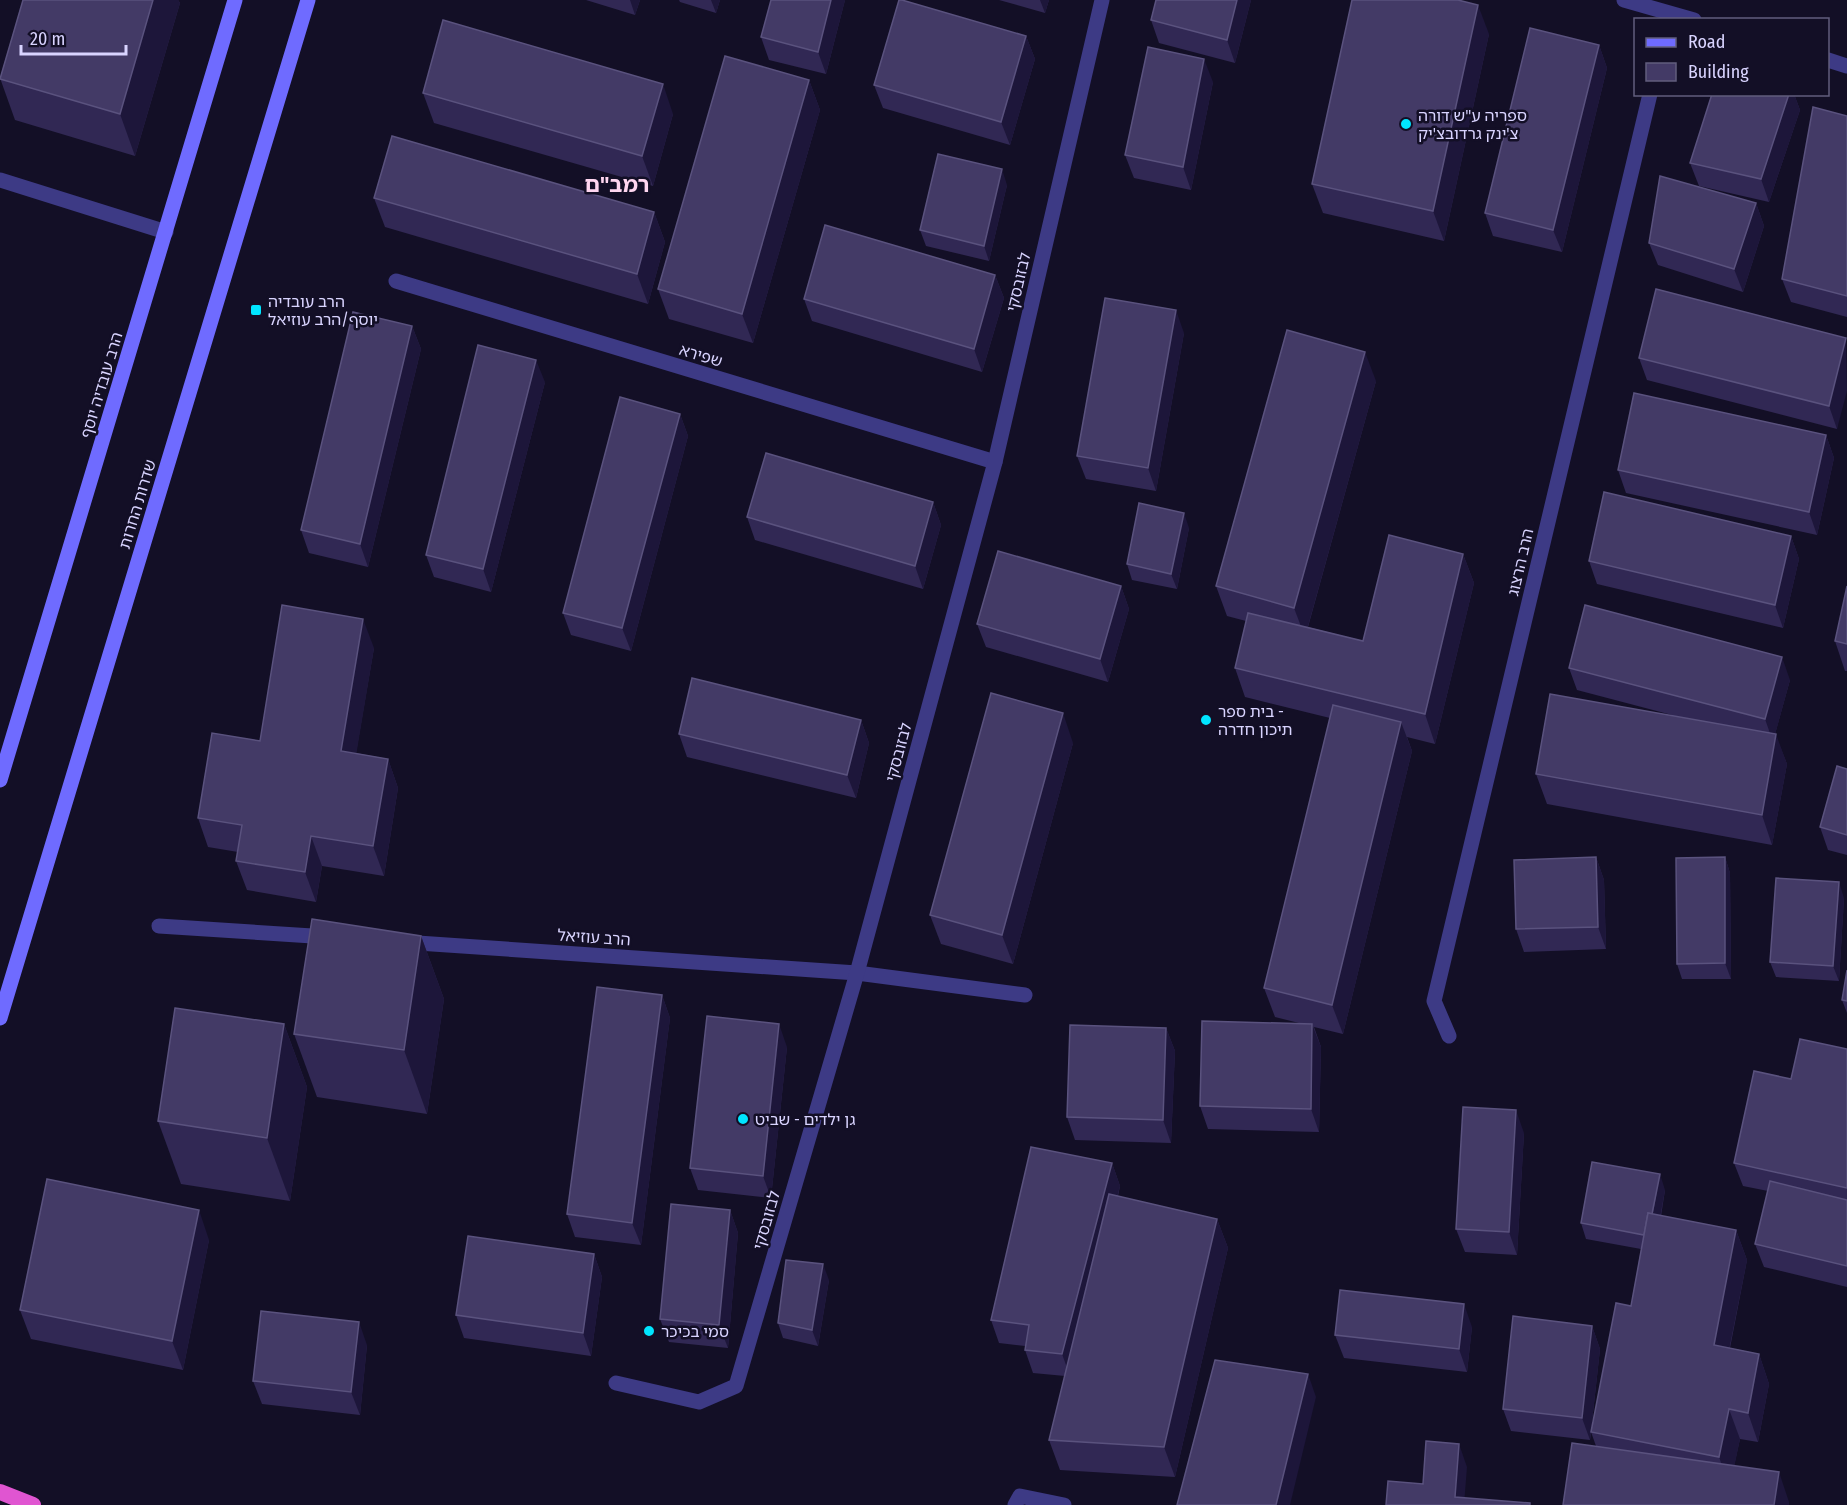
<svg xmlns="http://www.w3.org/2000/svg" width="1847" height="1505" font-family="'Fira Sans Condensed','Noto Sans Hebrew',sans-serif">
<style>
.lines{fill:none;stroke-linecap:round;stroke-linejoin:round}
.service{stroke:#3d3a85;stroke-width:15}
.minor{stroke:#3d3a85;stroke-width:15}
.secondary{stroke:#6f6bff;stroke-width:15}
.trunk{stroke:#e055d1;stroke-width:16}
.wall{fill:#312854}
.shaded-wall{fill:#1d163a}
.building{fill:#433a66;stroke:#5a527e;stroke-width:1.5}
.poi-dot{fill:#00e5ff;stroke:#130f26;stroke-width:2}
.labels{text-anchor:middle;stroke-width:5;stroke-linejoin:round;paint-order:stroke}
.poi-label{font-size:16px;fill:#d9d4ff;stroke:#130f26;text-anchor:start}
.street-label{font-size:16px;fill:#d9d4ff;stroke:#130f26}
.district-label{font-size:22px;font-weight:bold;fill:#ffd6f0;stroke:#130f26}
</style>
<rect width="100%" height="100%" fill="#130f26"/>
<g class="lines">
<g class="service">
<path d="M0,180L166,232"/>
<path d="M1015,1505L1020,1496L1064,1505"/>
</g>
<g class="minor">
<path d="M1624,0L1694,20"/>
<path d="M1828,60L1847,66"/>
<path d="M396,281L995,462"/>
<path d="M159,926L328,937"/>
<path d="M403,942L857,973L1025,995"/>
<path d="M1449,1036L1434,1001L1650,94"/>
<path d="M616,1383L699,1402L736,1386L857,973L995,462L1102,0"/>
</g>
<g class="secondary">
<path d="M0,780L235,0"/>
<path d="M0,1018L308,0"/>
</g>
<path class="trunk" d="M0,1492L33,1505"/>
</g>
<g class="wall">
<path d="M23,0H178L180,3L135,156L15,120L0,78Z"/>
<path d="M586,0H640L635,15Z"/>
<path d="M679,0H720L716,13L680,2Z"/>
<path d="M845,0L826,74L769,60L761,37Z"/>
<path d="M999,0H1049L1045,13Z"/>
<path d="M1156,0H1251L1235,63L1159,43L1151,20Z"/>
<path d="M1489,34L1444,241L1323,213L1312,184Z"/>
<path d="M1026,36L1035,59L1010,145L883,108L874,85Z"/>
<path d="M1599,45L1607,68L1562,252L1493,236L1485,213Z"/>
<path d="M809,80L820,110L753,343L669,319L658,289Z"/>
<path d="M1213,82L1191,190L1134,178L1125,155Z"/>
<path d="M423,93L673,114L653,186L434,123Z"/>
<path d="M1712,94H1794L1800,110L1769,202L1699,186L1690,163Z"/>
<path d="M1847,116V317L1791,302L1782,279Z"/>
<path d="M1007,185L989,261L926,246L920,230Z"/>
<path d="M374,198L654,212L665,242L648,304L385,227Z"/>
<path d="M1756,203L1764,226L1743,292L1658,265L1649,243Z"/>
<path d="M995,275L1004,298L982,372L812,321L804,299Z"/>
<path d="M412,326L421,349L368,567L309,553L301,530Z"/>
<path d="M1184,333L1156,491L1086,479L1077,456Z"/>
<path d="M1846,338L1837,429L1647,380L1639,358Z"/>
<path d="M1376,381L1308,627L1363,641L1463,554L1474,583L1435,744L1407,737L1412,751L1343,1034L1314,1027L1321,1047L1319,1132L1208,1129L1200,1106L1299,1023L1275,1017L1264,988L1330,718L1245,697L1235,668L1246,621L1227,616L1216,586Z"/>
<path d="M545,382L491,592L434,577L426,555Z"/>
<path d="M680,414L688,436L631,651L571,635L563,613Z"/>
<path d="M1826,435L1834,458L1817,535L1626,493L1618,470Z"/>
<path d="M933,502L941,525L923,589L755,540L747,517Z"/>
<path d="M1189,528L1177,589L1132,580L1127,564Z"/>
<path d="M1791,536L1799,559L1783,628L1597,584L1589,561Z"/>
<path d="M1121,586L1129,609L1108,682L986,647L977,624Z"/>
<path d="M1847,586V671H1845L1835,641Z"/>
<path d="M374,648L356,753L388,759L398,788L384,876L322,866L316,902L247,890L236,861L238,852L208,847L198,818L260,741Z"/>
<path d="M1569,668L1790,680L1775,734L1787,764L1772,845L1547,804L1536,774L1672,715L1577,690Z"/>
<path d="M861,720L869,743L856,798L687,757L679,734Z"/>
<path d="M1073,743L1013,964L941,944L930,915Z"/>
<path d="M1847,769V855L1828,850L1820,827Z"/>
<path d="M1596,857L1604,880L1606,949L1524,952L1516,929Z"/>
<path d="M1725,857L1730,873L1731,979H1682L1677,964Z"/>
<path d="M1844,898L1839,981L1776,977L1770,962Z"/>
<path d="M421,936L444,999L427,1114L317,1097L294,1034Z"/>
<path d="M1847,970V1013L1842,1000Z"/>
<path d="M662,995L670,1018L641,1245L575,1237L567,1214Z"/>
<path d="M284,1024L307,1087L290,1201L181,1184L158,1121Z"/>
<path d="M1166,1028L1175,1051L1171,1143L1075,1140L1067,1117Z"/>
<path d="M787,1047L771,1198L698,1190L690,1168Z"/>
<path d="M1847,1049V1287L1764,1267L1755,1244L1768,1191L1743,1186L1734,1163L1791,1079Z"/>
<path d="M1524,1133L1517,1255L1465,1252L1456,1229Z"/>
<path d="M1112,1163L1120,1186L1118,1196L1217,1219L1228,1248L1175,1477L1060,1470L1049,1440L1065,1376L1033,1373L1025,1350V1346L999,1343L991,1320Z"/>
<path d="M1665,1190L1661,1216L1736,1230L1747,1260L1730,1348L1759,1354L1769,1384L1758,1442L1740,1439L1734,1466L1789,1502L1596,1446L1591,1432L1590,1440L1511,1431L1503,1409L1592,1326L1600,1349L1591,1431L1631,1306L1641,1249L1586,1239L1581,1223Z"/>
<path d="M730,1210L738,1233L728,1348L669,1342L660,1319Z"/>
<path d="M209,1240L183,1370L31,1339L20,1310Z"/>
<path d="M594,1254L602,1277L591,1356L464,1338L456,1315Z"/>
<path d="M829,1280L818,1346L783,1338L778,1323Z"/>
<path d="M1472,1327L1467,1372L1344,1358L1335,1335Z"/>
<path d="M367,1345L360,1415L262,1404L253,1381Z"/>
</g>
<g class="shaded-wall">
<path d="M153,0H178L180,3L135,156L120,114Z"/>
<path d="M630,0H640L635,15Z"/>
<path d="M711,0H720L716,13Z"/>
<path d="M831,0H845L826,74L818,52Z"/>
<path d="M1040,0H1049L1045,13Z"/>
<path d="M1237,0H1251L1235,63L1227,40Z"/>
<path d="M1478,5L1489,34L1444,241L1433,211Z"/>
<path d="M1026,36L1035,59L1010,145L1001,122Z"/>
<path d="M1599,45L1607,68L1562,252L1553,230Z"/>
<path d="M1204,59L1213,82L1191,190L1183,167Z"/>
<path d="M809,80L820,110L753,343L742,314Z"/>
<path d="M663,84L673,114L653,186L642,156Z"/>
<path d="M1789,94H1794L1800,110L1769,202L1761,179Z"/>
<path d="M1002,169L1007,185L989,261L984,246Z"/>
<path d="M1756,203L1764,226L1743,292L1734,269Z"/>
<path d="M654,212L665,242L648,304L637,274Z"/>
<path d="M995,275L1004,298L982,372L974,349Z"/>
<path d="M1176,310L1184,333L1156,491L1148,468Z"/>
<path d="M412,326L421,349L368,567L360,544Z"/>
<path d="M1846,338L1847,391L1837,429L1829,406Z"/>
<path d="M1365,352L1376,381L1305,637L1294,608Z"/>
<path d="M536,360L545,382L491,592L483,569Z"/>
<path d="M680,414L688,436L631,651L622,628Z"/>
<path d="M1826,435L1834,458L1817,535L1809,512Z"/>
<path d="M933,502L941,525L923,589L915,566Z"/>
<path d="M1184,513L1189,528L1177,589L1171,574Z"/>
<path d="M1791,536L1799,559L1783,628L1775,605Z"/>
<path d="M1463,554L1474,583L1435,744L1425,714Z"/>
<path d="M1121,586L1129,609L1108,682L1100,659Z"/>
<path d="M363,619L374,648L352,780L341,751Z"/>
<path d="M1782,657L1790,680L1773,742L1765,719Z"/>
<path d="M1063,713L1073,743L1013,964L1002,935Z"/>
<path d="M861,720L869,743L856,798L847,775Z"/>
<path d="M1401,722L1412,751L1343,1034L1332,1005Z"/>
<path d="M1776,734L1787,764L1772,845L1762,815Z"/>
<path d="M388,759L398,788L384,876L373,846Z"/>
<path d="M311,836L322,866L316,902L305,872Z"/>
<path d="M1596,857L1604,880L1606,949L1598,927Z"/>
<path d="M1725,857L1730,873L1731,979L1725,963Z"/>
<path d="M1839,882L1844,898L1839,981L1833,966Z"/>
<path d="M421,936L444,999L427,1114L404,1050Z"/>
<path d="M662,995L670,1018L641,1245L632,1223Z"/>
<path d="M284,1024L307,1087L290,1201L267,1138Z"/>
<path d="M779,1024L787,1047L771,1198L763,1176Z"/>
<path d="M1312,1024L1321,1047L1319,1132L1311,1109Z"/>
<path d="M1166,1028L1175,1051L1171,1143L1163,1120Z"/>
<path d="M1516,1110L1524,1133L1517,1255L1509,1232Z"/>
<path d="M1112,1163L1120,1186L1070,1376L1062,1354Z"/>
<path d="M1660,1174L1665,1190L1654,1251L1649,1236Z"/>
<path d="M199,1210L209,1240L183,1370L172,1341Z"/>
<path d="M730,1210L738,1233L728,1348L719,1325Z"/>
<path d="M1217,1219L1228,1248L1175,1477L1164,1447Z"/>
<path d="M1736,1230L1747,1260L1724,1375L1714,1345Z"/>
<path d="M594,1254L602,1277L591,1356L583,1333Z"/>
<path d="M823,1264L829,1280L818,1346L812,1330Z"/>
<path d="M1464,1304L1472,1327L1467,1372L1459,1349Z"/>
<path d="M359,1322L367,1345L360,1415L351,1392Z"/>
<path d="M1592,1326L1600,1349L1590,1440L1582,1418Z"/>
<path d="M1759,1354L1769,1384L1758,1442L1748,1413Z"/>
<path d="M1308,1374L1316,1397L1290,1505H1276Z"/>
<path d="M1729,1409L1740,1439L1730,1487L1719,1457Z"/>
<path d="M1459,1444L1467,1467L1464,1505L1455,1497Z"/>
<path d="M1779,1472L1789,1502V1505H1774Z"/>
</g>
<g class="building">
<path d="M23,0H153L120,114L0,79Z"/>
<path d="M771,0H831L818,52L761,37Z"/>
<path d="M899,0H902L1026,36L1001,122L874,85Z"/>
<path d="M1156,0H1237L1227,40L1151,20Z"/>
<path d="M1352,0H1458L1478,5L1433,211L1312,184Z"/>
<path d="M443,20L663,84L642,156L423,93Z"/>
<path d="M1530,28L1599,45L1553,230L1485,213Z"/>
<path d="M1148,47L1204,59L1183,167L1125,155Z"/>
<path d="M725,56L809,80L742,314L658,289Z"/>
<path d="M1712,94H1789L1761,179L1690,163Z"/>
<path d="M1813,107L1847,116V296L1782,279Z"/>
<path d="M392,136L654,212L637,274L374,198Z"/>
<path d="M938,154L1002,169L984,246L920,230Z"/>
<path d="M1660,176L1756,203L1734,269L1649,243Z"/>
<path d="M825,225L995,275L974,349L804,299Z"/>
<path d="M1656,289L1846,338L1829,406L1639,358Z"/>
<path d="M1105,298L1176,310L1148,468L1077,456Z"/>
<path d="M353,312L412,326L360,544L301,530Z"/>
<path d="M1287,330L1365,352L1294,608L1216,586Z"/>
<path d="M478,345L536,360L483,569L426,555Z"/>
<path d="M1634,393L1826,435L1809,512L1618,470Z"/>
<path d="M620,397L680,414L622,628L563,613Z"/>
<path d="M766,453L933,502L915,566L747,517Z"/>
<path d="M1604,492L1791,536L1775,605L1589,561Z"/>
<path d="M1139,503L1184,513L1171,574L1127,564Z"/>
<path d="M1389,535L1463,554L1425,714L1235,668L1248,613L1363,641Z"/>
<path d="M998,551L1121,586L1100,659L977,624Z"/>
<path d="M1847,586V644L1835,641Z"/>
<path d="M282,605L363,619L341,751L388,759L373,846L311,836L305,872L236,861L242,825L198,818L212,733L260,741Z"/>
<path d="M1585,605L1782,657L1765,719L1569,668Z"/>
<path d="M692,678L861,720L847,775L679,734Z"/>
<path d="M991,693L1063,713L1002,935L930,915Z"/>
<path d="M1550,694L1776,734L1762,815L1536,774Z"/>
<path d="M1333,705L1401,722L1332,1005L1264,988Z"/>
<path d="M1837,766L1847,769V835L1820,827Z"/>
<path d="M1596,857L1598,927L1516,929L1514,860Z"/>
<path d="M1725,857V963L1677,964L1676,858Z"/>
<path d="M1776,878L1839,882L1833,966L1770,962Z"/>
<path d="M312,919L421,936L404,1050L294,1034Z"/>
<path d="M1847,970V1001L1842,1000Z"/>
<path d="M597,987L662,995L632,1223L567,1214Z"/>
<path d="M175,1008L284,1024L267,1138L158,1121Z"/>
<path d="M707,1016L779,1024L763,1176L690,1168Z"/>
<path d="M1202,1021L1312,1024L1311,1109L1200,1106Z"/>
<path d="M1070,1025L1166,1028L1163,1120L1067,1117Z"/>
<path d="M1800,1039L1847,1049V1188L1734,1163L1754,1071L1791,1079Z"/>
<path d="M1463,1107L1516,1110L1509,1232L1456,1229Z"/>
<path d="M1031,1147L1112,1163L1062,1354L1025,1350L1029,1325L991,1320Z"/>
<path d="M1592,1162L1660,1174L1652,1214L1648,1213L1644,1235L1581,1223Z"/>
<path d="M47,1179L199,1210L172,1341L20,1310Z"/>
<path d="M1770,1181L1847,1200V1266L1755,1244Z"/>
<path d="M1109,1194L1217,1219L1164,1447L1049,1440Z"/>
<path d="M671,1204L730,1210L719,1325L660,1319Z"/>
<path d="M1648,1213L1736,1230L1714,1345L1759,1354L1748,1413L1729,1409L1719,1457L1591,1432L1616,1303L1631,1306Z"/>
<path d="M468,1236L594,1254L583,1333L456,1315Z"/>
<path d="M786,1260L823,1264L812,1330L778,1323Z"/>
<path d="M1340,1290L1464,1304L1459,1349L1335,1335Z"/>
<path d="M261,1311L359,1322L351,1392L253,1381Z"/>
<path d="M1513,1316L1592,1326L1582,1418L1503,1409Z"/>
<path d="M1215,1360L1308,1374L1276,1505H1177Z"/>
<path d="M1426,1441L1459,1444L1455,1497L1530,1503V1505H1386L1388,1481L1423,1484Z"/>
<path d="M1572,1443L1779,1472L1774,1505H1563Z"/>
</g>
<g class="poi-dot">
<circle cx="1406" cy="124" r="6"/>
<rect x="250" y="304" width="12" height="12" rx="3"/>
<circle cx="1206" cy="720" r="6"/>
<circle cx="743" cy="1119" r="6"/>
<circle cx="649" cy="1331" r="6"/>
</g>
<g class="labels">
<g class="poi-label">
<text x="1418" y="121">ספריה ע"ש דורה<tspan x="1418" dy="18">צ'ינק גרדובצ'יק</tspan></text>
<text x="268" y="307">הרב עובדיה<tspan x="268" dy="18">יוסף/הרב עוזיאל</tspan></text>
<text x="1218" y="717">בית ספר -<tspan x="1218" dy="18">תיכון חדרה</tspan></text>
<text x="755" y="1125">גן ילדים - שביט</text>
<text x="661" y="1337">סמי בכיכר</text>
</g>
<g class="street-label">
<text transform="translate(1018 282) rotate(-77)" y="6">לבזובסקי</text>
<text transform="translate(701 355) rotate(17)" y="6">שפירא</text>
<text transform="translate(101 385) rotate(-73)" y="6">הרב עובדיה יוסף</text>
<text transform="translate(137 504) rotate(-73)" y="6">שדרות החרות</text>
<text transform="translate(1520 562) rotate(-77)" y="6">הרב הרצוג</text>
<text transform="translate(898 752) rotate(-75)" y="6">לבזובסקי</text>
<text transform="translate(594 937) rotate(4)" y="6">הרב עוזיאל</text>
<text transform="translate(766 1220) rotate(-74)" y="6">לבזובסקי</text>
</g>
<g class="district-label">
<text x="617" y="192">רמב"ם</text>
</g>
</g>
<rect x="1634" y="18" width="195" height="78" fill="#130f26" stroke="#625e7d" stroke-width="1.5"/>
<rect x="1646" y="38" width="30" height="9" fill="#6f6bff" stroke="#625e7d" stroke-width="1.5"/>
<text x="1688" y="48" font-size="18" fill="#d9d4ff">Road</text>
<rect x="1646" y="63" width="30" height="18" fill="#433a66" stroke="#625e7d" stroke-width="1.5"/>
<text x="1688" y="78" font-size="18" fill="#d9d4ff">Building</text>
<path d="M21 45v9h105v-9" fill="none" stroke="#d9d4ff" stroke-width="3"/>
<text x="30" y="45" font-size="18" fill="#d9d4ff" stroke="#130f26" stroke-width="4.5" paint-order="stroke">20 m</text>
</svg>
